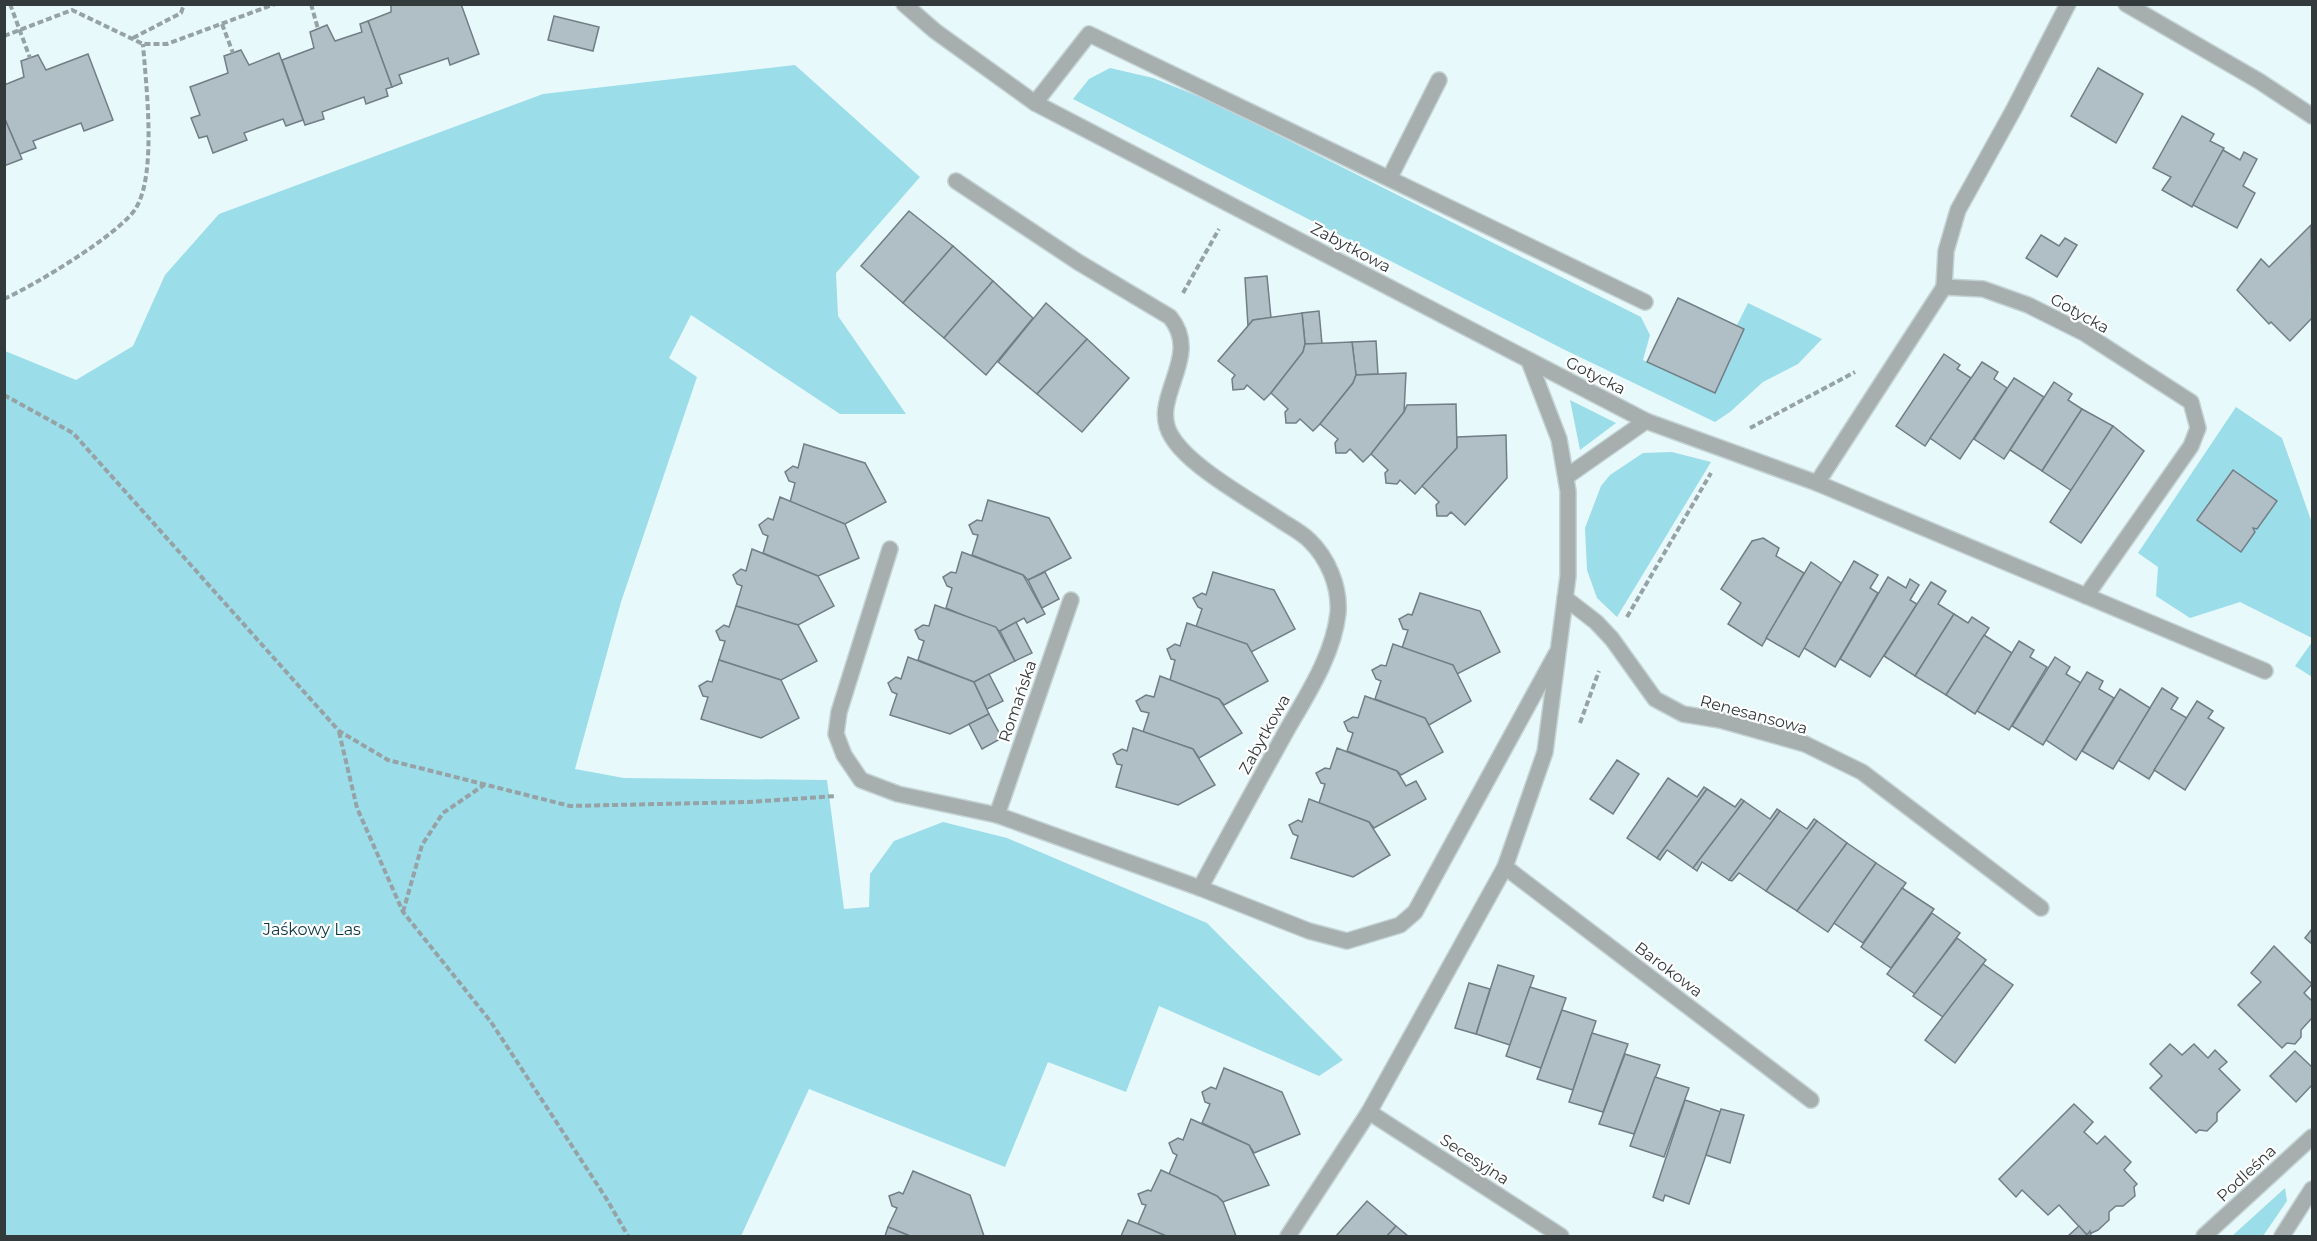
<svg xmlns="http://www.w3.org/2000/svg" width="2317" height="1241" font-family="Montserrat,sans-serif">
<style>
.green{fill:#9bdde9}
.building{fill:#b0bec5;stroke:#727e85;stroke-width:1.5}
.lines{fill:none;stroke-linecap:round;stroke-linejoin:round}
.service-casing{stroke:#c4d3d5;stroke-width:18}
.minor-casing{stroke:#c4d3d5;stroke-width:18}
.path{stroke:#96a2a5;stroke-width:4;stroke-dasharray:6 3;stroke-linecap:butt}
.service{stroke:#a7aeae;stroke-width:15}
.minor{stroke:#a7aeae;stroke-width:15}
.labels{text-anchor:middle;stroke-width:4.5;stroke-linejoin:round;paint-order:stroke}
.street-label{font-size:16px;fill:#333a3b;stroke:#fff}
.park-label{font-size:16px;fill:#083941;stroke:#fff}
</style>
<rect width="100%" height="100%" fill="#e8f9fc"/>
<g class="green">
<path d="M795,65L920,177L836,273L838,316L906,414H840L691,315L669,358L697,377L621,602L575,769L624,778L827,780L844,909L869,907L870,874L894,841L943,822L1007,838L1207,923L1343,1060L1319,1076L1159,1006L1126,1092L1048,1062L1005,1167L809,1089L741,1236H5V351L76,380L133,346L165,275L219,214L543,94Z"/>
<path d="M1110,68L1153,78L1210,101L1641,317L1650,335L1643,360L1714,392L1744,329L1737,325L1748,303L1822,339L1798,364L1763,382L1730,412L1715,422L1563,349L1073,99L1089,79Z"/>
<path d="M1570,400L1616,423L1580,450Z"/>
<path d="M2236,407L2282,438L2312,523V638L2240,602L2190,618L2156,596L2158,567L2138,553Z"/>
<path d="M1672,452L1711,462L1617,617L1597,598L1587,570L1585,528L1601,486L1610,475L1643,453Z"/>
<path d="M2312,642V677L2295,666Z"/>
<path d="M2285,1188L2287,1201L2263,1236H2232Z"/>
</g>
<g class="building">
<path d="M391,4H461L479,54L450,65L448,58L399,75L402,83L392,87L368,21L391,12Z"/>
<path d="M554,16L599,27L593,51L548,40Z"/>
<path d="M368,21L392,87L386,89L388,96L366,104L364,97L322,112L324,119L305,125L282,60L314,48L310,32L327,25L335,41L362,32L360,24Z"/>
<path d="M241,50L249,65L279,53L303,120L286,126L283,119L244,133L247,140L213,153L207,136L199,138L191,118L200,115L190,87L228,73L224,56Z"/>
<path d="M88,54L113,120L84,131L81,123L33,141L36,148L20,154L4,117V85L24,77L21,61L38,55L46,70Z"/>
<path d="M2098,68L2143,94L2116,143L2071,116Z"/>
<path d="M2182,116L2214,134L2210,141L2224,148L2192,207L2162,190L2171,177L2153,168Z"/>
<path d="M4,117L22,159L4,166Z"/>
<path d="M2223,150L2240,160L2244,152L2257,159L2243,186L2255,193L2237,228L2193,205Z"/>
<path d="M909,211L953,246L903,303L861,266Z"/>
<path d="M2311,225L2312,318L2290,341L2271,322L2269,324L2237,290L2261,259L2269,267Z"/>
<path d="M2041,235L2059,246L2065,238L2077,245L2057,277L2026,258Z"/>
<path d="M953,246L993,281L944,338L903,303Z"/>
<path d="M1267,276L1271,318L1253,320L1248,326L1245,278Z"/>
<path d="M993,281L1033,318L986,375L944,338Z"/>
<path d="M1678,298L1744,329L1715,393L1647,362Z"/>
<path d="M1046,303L1087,339L1037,394L998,362Z"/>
<path d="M1319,311L1322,344H1305L1302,313Z"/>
<path d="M1302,313L1305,344L1303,352L1271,393L1264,400L1247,385L1244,389L1233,390L1232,379L1235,375L1218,361L1253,320Z"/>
<path d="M1087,339L1129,378L1082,432L1037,394Z"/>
<path d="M1376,341L1378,374L1356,375L1352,342Z"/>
<path d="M1352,342L1356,375L1353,383L1320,424L1313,431L1300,419L1296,423H1286L1285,412L1288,409L1271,393L1303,352L1305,344Z"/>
<path d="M1944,354L1960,365L1957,369L1971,378L1925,446L1896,426Z"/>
<path d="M1982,362L1998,372L1994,379L2007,388L1960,459L1930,438Z"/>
<path d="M1406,373L1404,412L1371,454L1363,462L1350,449L1346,453H1336L1335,443L1338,439L1320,424L1353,383L1356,375Z"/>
<path d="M2014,378L2044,397L2004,459L1974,439Z"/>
<path d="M2054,382L2072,394L2068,400L2082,409L2042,471L2010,450Z"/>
<path d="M1456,404L1457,448L1415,494L1400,480L1397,484L1386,483L1385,473L1388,470L1371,454L1404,412L1407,405Z"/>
<path d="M2082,409L2113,426L2072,491L2042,471Z"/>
<path d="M2113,426L2144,451L2081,543L2050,522Z"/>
<path d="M1506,435L1507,478L1465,525L1451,512L1447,516H1437L1436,505L1439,502L1422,486L1457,448V437Z"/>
<path d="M804,444L865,463L886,502L845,524L790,502L795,483L789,481L785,472L793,466L798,468Z"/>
<path d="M2233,470L2277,501L2257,529L2253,528L2255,532L2241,552L2197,520Z"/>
<path d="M780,497L845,524L859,558L818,576L763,553L768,536L763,534L759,525L768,518L773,520Z"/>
<path d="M988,500L1049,518L1071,558L1028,580L1023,575L972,555L978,535L973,534L969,525L977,520L982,521Z"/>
<path d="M1763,538L1779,548L1776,556L1804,573L1762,646L1728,624L1741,603L1721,589L1752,541Z"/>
<path d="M752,549L818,576L834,606L798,625L736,606L742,586L737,584L733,575L741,569L746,571Z"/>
<path d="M962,552L1023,575L1045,614L1027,623L1024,618L1000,631L946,608L952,588L947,586L943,577L951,572L956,573Z"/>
<path d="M1854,561L1878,575L1870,588L1878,593L1835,667L1804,648Z"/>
<path d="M1811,562L1841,583L1799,657L1766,638Z"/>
<path d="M1045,572L1059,599L1042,608L1028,580Z"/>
<path d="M1213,572L1274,590L1295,629L1251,652L1247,644L1196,627L1202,609L1198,607L1193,598L1202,593L1206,595Z"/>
<path d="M1888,577L1906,588L1910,579L1919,585L1910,600L1917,604L1870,677L1840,659Z"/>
<path d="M1931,582L1946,591L1938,604L1954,614L1915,676L1884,656Z"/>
<path d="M1420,593L1480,611L1500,652L1457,674L1453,665L1402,648L1408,630L1403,629L1399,619L1408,614L1412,615Z"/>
<path d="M935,605L996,627L1015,661L974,682L918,660L924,641L919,639L915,630L923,625L929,626Z"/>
<path d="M736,606L798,625L817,661L781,680L719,660L725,641L720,640L716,631L724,625L729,627Z"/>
<path d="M1954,614L1968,623L1972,617L1989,628L1946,695L1915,676Z"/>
<path d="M1016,622L1032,653L1015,661L1000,631Z"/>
<path d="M1187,623L1247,644L1268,681L1224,705L1219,699L1170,680L1175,660L1171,659L1167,649L1175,644L1180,646Z"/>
<path d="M1984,635L2012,653L1975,714L1946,695Z"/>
<path d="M2019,641L2034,650L2030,657L2047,667L2009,730L1977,711Z"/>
<path d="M1393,644L1453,665L1471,701L1429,725L1425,718L1375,699L1381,681L1376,679L1372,670L1381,665L1386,666Z"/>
<path d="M908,657L974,682L989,714L950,734L890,715L897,694L892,692L888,683L896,677L901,679Z"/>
<path d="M2055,657L2070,667L2066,674L2081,683L2043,745L2012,726Z"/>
<path d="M719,660L781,680L799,718L761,738L701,719L708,697L703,696L699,686L707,681L712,682Z"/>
<path d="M2087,672L2103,681L2099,689L2114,698L2076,760L2046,740Z"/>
<path d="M989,674L1003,701L987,709L974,682Z"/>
<path d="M1160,676L1219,699L1242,733L1199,758L1193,749L1143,732L1149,713L1141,711L1136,701L1146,695L1154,697Z"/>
<path d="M2162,688L2178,698L2171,709L2187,718L2149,779L2118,760Z"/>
<path d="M2120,689L2150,708L2113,769L2082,751Z"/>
<path d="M1365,696L1425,718L1443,752L1401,775L1397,771L1347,751L1353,733L1348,731L1344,722L1353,717L1358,718Z"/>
<path d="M2197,701L2213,711L2208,718L2224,728L2185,790L2154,770Z"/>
<path d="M989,714L1002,738L982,749L969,724Z"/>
<path d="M1133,728L1193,749L1215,785L1178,805L1116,787L1122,765L1117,764L1113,754L1122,749L1127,751Z"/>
<path d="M1337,748L1397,771L1406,786L1416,781L1426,799L1374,828L1369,822L1319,803L1325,784L1321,783L1316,773L1325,768L1330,769Z"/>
<path d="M1617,760L1639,774L1613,814L1590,799Z"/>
<path d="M1668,778L1697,797L1704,787L1707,789L1657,858L1627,838Z"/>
<path d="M1707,789L1735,807L1741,799L1744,801L1693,868L1667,850L1660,860L1657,858Z"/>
<path d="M1309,799L1369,822L1390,855L1353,877L1291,858L1298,836L1293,834L1289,825L1298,820L1302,822Z"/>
<path d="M1744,801L1770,819L1777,809L1780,811L1729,880L1702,862L1697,871L1693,868Z"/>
<path d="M1780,811L1807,829L1814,819L1817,821L1766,891L1739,873L1732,881L1729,880Z"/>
<path d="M1817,821L1847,843L1797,911L1766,891Z"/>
<path d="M1847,843L1876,863L1828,932L1797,911Z"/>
<path d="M1876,863L1906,883L1863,943L1834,923Z"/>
<path d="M1902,888L1934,909L1891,968L1861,947Z"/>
<path d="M1932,913L1960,933L1915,994L1887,974Z"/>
<path d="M2312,929V944L2305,938Z"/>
<path d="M1957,938L1986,960L1943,1017L1913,996Z"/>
<path d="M2274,946L2312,984L2304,993L2312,1001V1018L2301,1030V1037L2295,1044L2287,1043L2282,1048L2238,1005L2261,982L2251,973Z"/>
<path d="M1983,964L2013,985L1955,1063L1925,1040Z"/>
<path d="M1498,965L1534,976L1510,1045L1476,1034Z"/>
<path d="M1469,983L1490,989L1476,1034L1455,1028Z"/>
<path d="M1530,987L1566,998L1541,1068L1506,1056Z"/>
<path d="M1562,1010L1596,1021L1573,1090L1537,1079Z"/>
<path d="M1592,1033L1628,1044L1603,1112L1569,1102Z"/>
<path d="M2170,1044L2182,1055L2194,1044L2208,1058L2215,1050L2227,1062L2219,1069L2240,1090L2217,1113V1121L2207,1131L2199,1130L2196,1133L2150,1088L2162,1076L2150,1064Z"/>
<path d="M2295,1051L2312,1067V1085L2296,1102L2270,1076Z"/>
<path d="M1625,1054L1660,1065L1634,1134L1599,1124Z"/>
<path d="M1224,1068L1282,1092L1300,1134L1254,1153L1249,1145L1202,1123L1210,1104L1205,1102L1202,1092L1211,1087L1216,1089Z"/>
<path d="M1655,1077L1689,1088L1664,1157L1630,1146Z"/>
<path d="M1685,1100L1721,1112L1689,1204L1665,1195L1663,1201L1653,1197Z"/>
<path d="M2074,1104L2093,1122L2084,1132L2097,1144L2105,1136L2131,1162L2124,1170L2137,1184L2134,1187L2135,1196L2123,1206H2116L2109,1212V1220L2098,1230L2087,1235L2059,1205L2048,1215L2022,1190L2016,1197L1999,1179Z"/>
<path d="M1721,1109L1744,1115L1730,1163L1706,1155Z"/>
<path d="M1191,1119L1249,1145L1269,1185L1223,1202L1217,1196L1169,1174L1177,1155L1173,1153L1169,1143L1178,1138L1183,1140Z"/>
<path d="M1161,1170L1217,1196L1223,1202L1236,1236H1166L1138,1224L1146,1205L1142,1204L1138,1194L1148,1190L1151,1191Z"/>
<path d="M913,1171L970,1195L984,1236H910L888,1227L897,1208L892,1206L889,1196L899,1192L903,1194Z"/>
<path d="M1367,1201L1396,1226L1387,1236H1336Z"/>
<path d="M1128,1220L1138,1224L1166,1236H1121Z"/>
<path d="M1396,1226L1408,1236H1387Z"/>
<path d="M2079,1226L2087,1235L2090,1231L2091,1236H2068Z"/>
<path d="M888,1227L910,1236H885Z"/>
</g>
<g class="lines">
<g class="service-casing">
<g id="service">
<path d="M2126,4L2259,81L2312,116"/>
<path d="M1035,103L1089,34L1645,302"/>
<path d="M1390,177L1439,80"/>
<path d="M1944,287L1946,251L1958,210L2014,109L2068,4"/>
</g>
</g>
<g class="minor-casing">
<g id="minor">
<path d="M904,4L935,31L1035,103L1646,421L1817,483L2265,671"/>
<path d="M956,181L1078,262L1170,317C1204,358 1147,399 1172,437C1191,468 1251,500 1283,522C1291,527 1302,533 1309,540C1328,558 1340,587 1338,613C1333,658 1304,699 1283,737C1255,787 1228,837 1200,888"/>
<path d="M1566,477L1646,421"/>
<path d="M1817,483L1944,287L1983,289L2028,305L2084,333L2191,402L2198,428L2191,446L2086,596"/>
<path d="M890,549L839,712L836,734L844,755L861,780L898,794L997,815L1200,888L1309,931L1347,941L1400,925L1415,912L1556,654"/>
<path d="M1565,598L1596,622L1612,639L1655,699L1683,714L1720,720L1805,744L1862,772L2041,908"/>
<path d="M997,815L1071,600"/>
<path d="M1505,867L1811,1100"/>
<path d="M1369,1112L1561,1236"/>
<path d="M1288,1236L1369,1112L1505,867L1545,752L1568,576V491L1559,439L1529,361"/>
<path d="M2204,1236L2312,1137"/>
<path d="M2282,1236L2312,1189"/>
</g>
</g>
<g class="path">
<path d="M10,4L30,58"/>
<path d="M311,4L318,29"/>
<path d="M222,24L233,53"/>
<path d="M4,36L72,10L143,44H167L275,4"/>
<path d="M133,38L181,13L184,4"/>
<path d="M1183,293L1219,229"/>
<path d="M4,299C35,285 120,234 136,208C157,173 146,85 143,44"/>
<path d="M4,395L73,433L339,731L388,760L570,806L748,802L837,796"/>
<path d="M1750,428L1855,372"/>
<path d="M1627,617L1711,473"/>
<path d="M1580,723L1599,671"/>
<path d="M339,732L357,808L403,912L491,1022L606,1198L628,1236"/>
<path d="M403,912L422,845L443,813L484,785"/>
</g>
<use href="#service" class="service"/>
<use href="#minor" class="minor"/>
</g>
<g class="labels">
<g class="street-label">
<text transform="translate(1351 247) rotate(28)" y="6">Zabytkowa</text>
<text transform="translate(2080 313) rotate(29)" y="6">Gotycka</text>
<text transform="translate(1596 375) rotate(27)" y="6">Gotycka</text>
<text transform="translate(1017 701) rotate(-71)" y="6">Romańska</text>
<text transform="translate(1754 714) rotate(15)" y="6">Renesansowa</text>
<text transform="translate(1264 734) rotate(-61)" y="6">Zabytkowa</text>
<text transform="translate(1669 969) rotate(37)" y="6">Barokowa</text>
<text transform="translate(1475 1159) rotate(33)" y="6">Secesyjna</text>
<text transform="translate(2246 1173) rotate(-43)" y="6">Podleśna</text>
</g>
<g class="park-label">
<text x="312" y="935">Jaśkowy Las</text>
</g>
</g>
<rect width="2317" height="1241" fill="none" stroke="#333a3b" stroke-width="12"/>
</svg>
